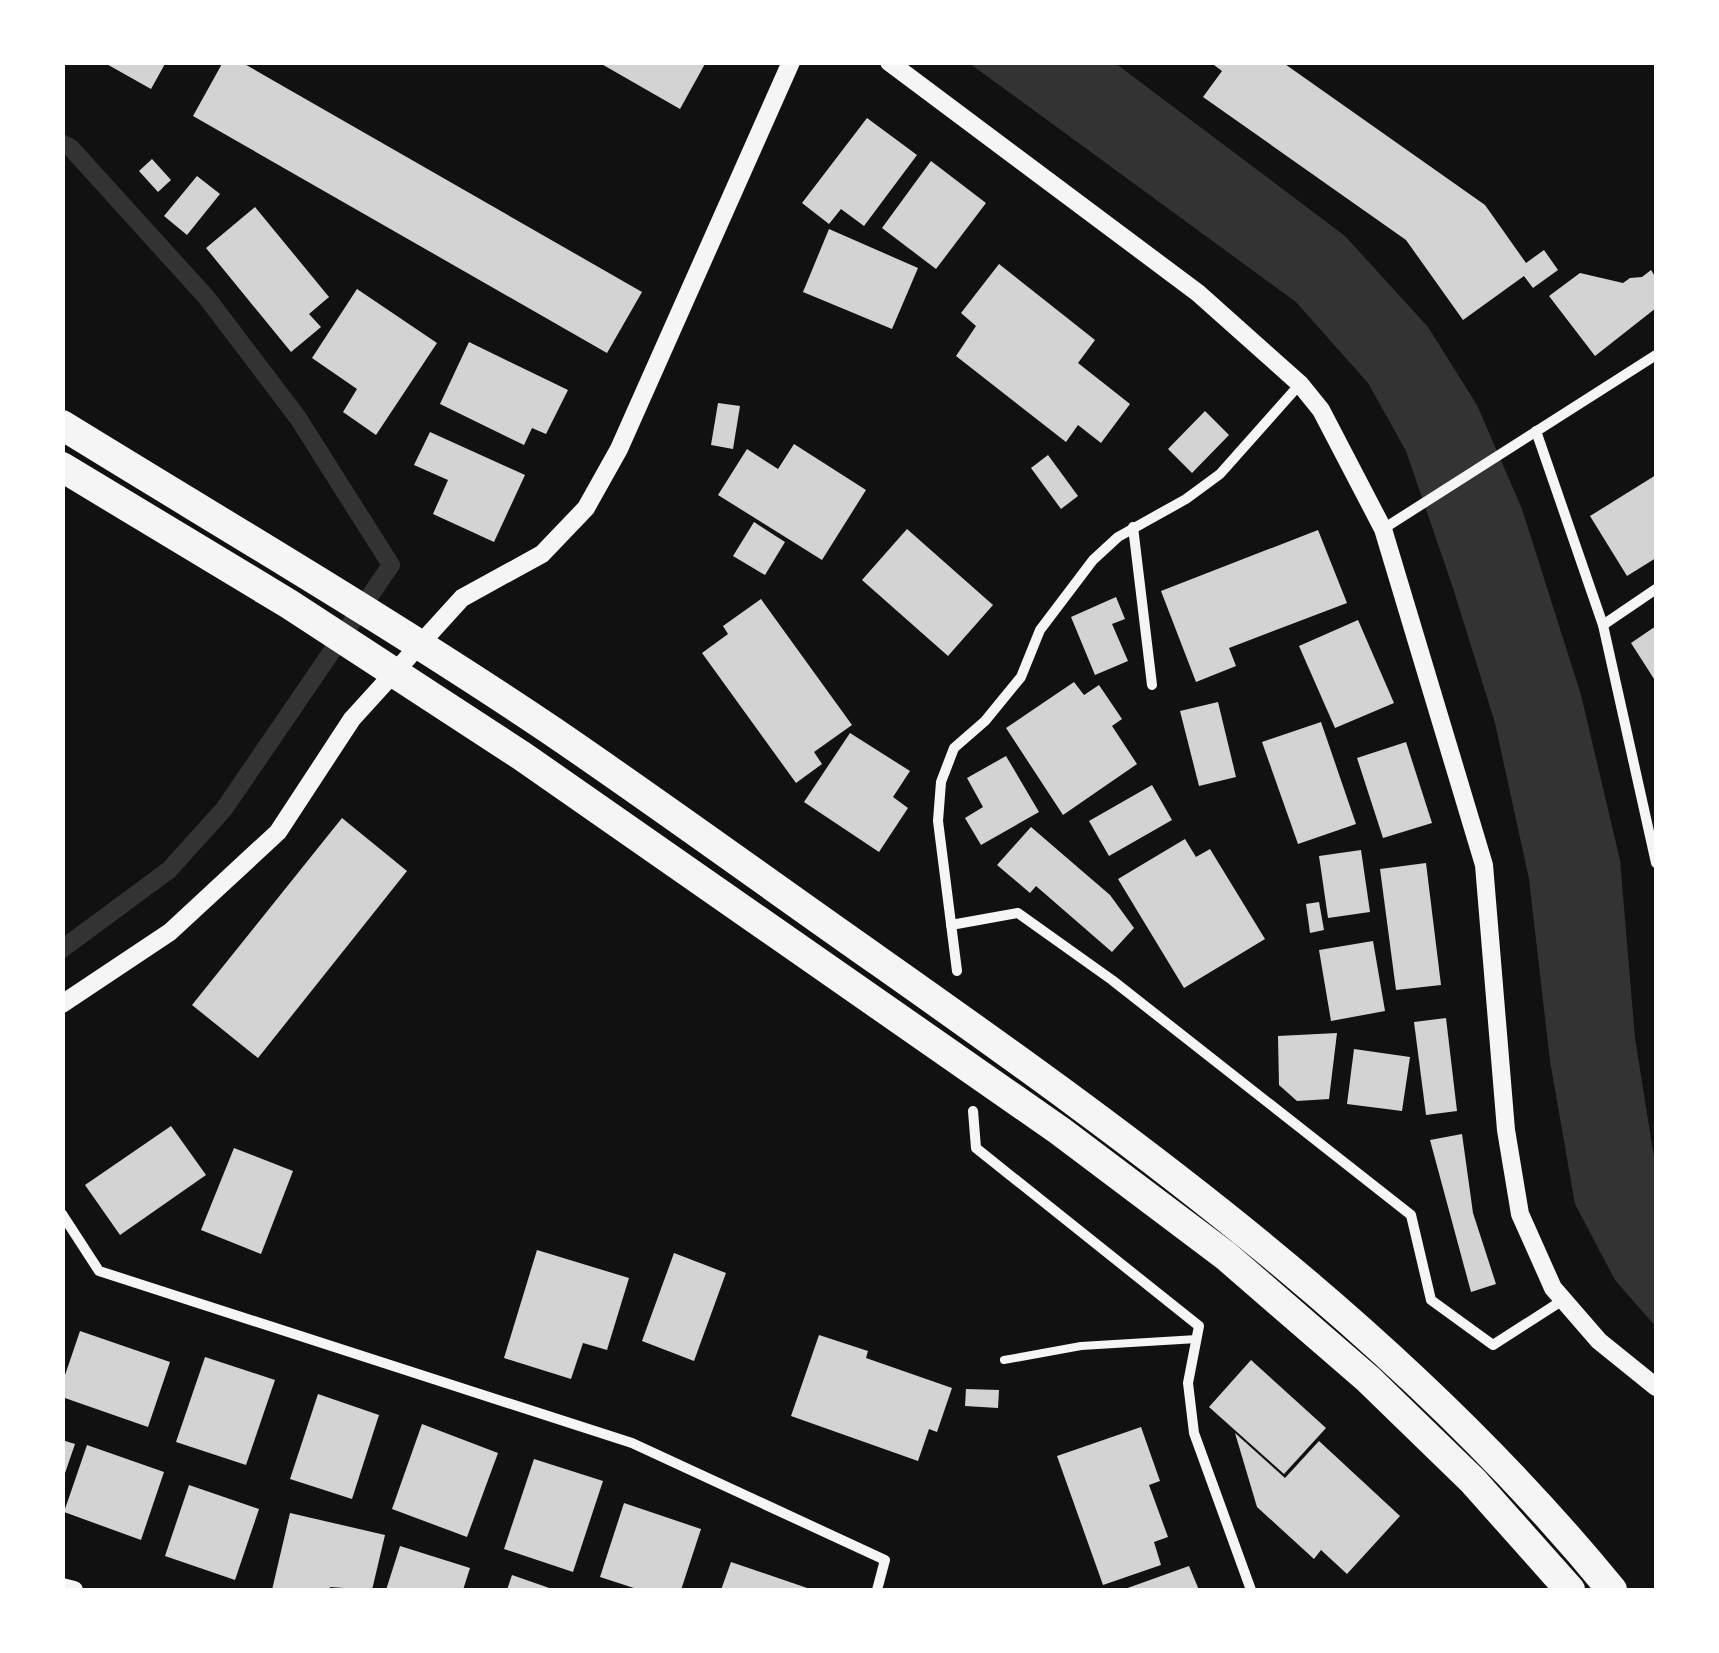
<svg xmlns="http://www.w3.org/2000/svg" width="1719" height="1653" font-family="'Noto Sans',sans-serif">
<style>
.water{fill:#333}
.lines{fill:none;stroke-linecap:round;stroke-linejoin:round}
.stream{stroke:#333;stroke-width:18}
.building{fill:#d3d3d3}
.service{stroke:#f5f5f5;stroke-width:8}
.minor{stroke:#f5f5f5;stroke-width:10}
.tertiary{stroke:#f5f5f5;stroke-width:18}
.motorway{stroke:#f5f5f5;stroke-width:30}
</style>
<rect width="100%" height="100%" fill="#111"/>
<path class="water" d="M969,63H1115L1345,236L1428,327L1477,405L1522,509L1581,695L1620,860L1635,1038L1656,1170V1327L1615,1280L1575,1204L1550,1061L1529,879L1495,723L1453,588L1406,451L1368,383L1296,302Z"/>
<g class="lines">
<path class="stream" d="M62,143L71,148L207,298L298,418L391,565L224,809L169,870L62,949"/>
</g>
<g class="building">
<path d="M103,62H166L151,89Z"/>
<path d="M223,62H241L642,292L607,353L193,116Z"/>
<path d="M598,62H706L680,109Z"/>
<path d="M1210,62H1282L1485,205L1526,263L1544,250L1558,270L1533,288L1524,276L1463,320L1406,240L1203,97L1222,71Z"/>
<path d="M867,118L917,155L864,226L841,209L829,224L802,203Z"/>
<path d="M152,159L171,180L158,192L139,171Z"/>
<path d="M931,161L986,203L936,269L882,228Z"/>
<path d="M197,176L220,194L187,235L164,216Z"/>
<path d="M255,207L329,297L309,314L321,327L291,352L206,248Z"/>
<path d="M829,229L918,268L892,329L803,292Z"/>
<path d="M999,264L1095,340L1078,363L1130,404L1101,443L1078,425L1066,442L956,356L976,326L961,313Z"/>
<path d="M1651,270L1656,278V308L1595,356L1549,296L1580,273L1623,283L1630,278L1642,277Z"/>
<path d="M357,289L437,343L376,435L343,412L357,389L312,358Z"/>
<path d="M469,342L568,390L546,434L532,428L524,445L440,404Z"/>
<path d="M718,403L740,406L733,449L711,445Z"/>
<path d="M1205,411L1229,435L1192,473L1168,449Z"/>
<path d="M430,432L525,475L494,542L433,514L448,480L414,465Z"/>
<path d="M794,444L866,490L822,560L718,495L747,449L778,469Z"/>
<path d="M1048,455L1078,496L1061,509L1031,468Z"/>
<path d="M1656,475V558L1627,576L1590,516Z"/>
<path d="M754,522L785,542L765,575L733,556Z"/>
<path d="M907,529L993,605L948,656L862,580Z"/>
<path d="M1318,530L1347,603L1229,648L1236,666L1196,682L1161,591Z"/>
<path d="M1116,597L1125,619L1112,624L1128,661L1095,675L1071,617Z"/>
<path d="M761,599L852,725L814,752L822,764L796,783L702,653L728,634L723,626Z"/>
<path d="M1358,620L1394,703L1335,728L1299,646Z"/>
<path d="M1656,626V682L1631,643Z"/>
<path d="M1074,682L1084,695L1099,685L1122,719L1112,726L1137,764L1063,815L1006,728Z"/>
<path d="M1218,702L1236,777L1199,786L1180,711Z"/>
<path d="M1321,722L1356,824L1298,844L1262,742Z"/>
<path d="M850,733L910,771L893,797L908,808L879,852L804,802Z"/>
<path d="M1406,742L1432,823L1383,838L1357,758Z"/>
<path d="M1006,756L1039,812L981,845L965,818L983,807L967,778Z"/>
<path d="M1152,785L1172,820L1109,856L1089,821Z"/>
<path d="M342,818L407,871L258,1058L192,1005Z"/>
<path d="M1031,827L1110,895L1134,928L1112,952L1036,886L1030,893L997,865Z"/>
<path d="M1185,839L1196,857L1210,849L1265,939L1184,988L1118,879Z"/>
<path d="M1361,850L1370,912L1328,918L1319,856Z"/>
<path d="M1426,863L1441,985L1396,990L1380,869Z"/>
<path d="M1319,902L1324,930L1310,933L1306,904Z"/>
<path d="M1373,941L1385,1011L1331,1021L1319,950Z"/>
<path d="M1446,1018L1457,1111L1426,1115L1414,1022Z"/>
<path d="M1337,1033L1329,1099L1297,1101L1279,1085L1278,1036Z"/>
<path d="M1354,1049L1410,1057L1402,1111L1347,1104Z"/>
<path d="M171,1126L206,1175L120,1235L85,1185Z"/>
<path d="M1462,1134L1473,1213L1496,1284L1471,1292L1430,1140Z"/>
<path d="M234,1148L293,1171L261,1254L201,1230Z"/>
<path d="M537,1250L629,1278L607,1350L583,1343L571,1379L504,1358Z"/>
<path d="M674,1253L726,1273L694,1361L642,1341Z"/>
<path d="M80,1331L170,1362L148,1427L62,1397V1384Z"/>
<path d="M819,1335L868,1351L866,1358L952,1388L937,1432L929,1429L918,1461L791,1416Z"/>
<path d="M205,1357L275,1380L246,1465L176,1442Z"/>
<path d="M1251,1360L1326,1428L1284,1474L1209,1407Z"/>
<path d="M966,1389L999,1390L998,1408L965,1406Z"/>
<path d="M318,1394L379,1415L352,1499L290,1479Z"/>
<path d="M422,1424L498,1453L467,1537L392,1509Z"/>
<path d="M1141,1427L1160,1481L1149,1485L1168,1537L1154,1542L1161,1565L1103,1585L1057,1456Z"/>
<path d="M1235,1433L1285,1478L1319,1441L1400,1516L1347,1574L1321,1550L1314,1559L1257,1507Z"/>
<path d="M62,1440L75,1444L63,1479L62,1478Z"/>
<path d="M87,1445L164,1472L141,1540L64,1512Z"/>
<path d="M534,1459L603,1481L573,1572L504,1549Z"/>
<path d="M189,1485L259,1509L235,1580L165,1556Z"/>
<path d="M624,1503L701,1529L681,1590H640L600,1577Z"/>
<path d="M290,1513L385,1535L372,1590L330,1587L329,1590H272Z"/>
<path d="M400,1546L470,1568L463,1590H386Z"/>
<path d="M731,1562L813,1590H721Z"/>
<path d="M1189,1566L1199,1590H1122Z"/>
<path d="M512,1575L555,1590H507Z"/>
</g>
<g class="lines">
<path class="service" d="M1004,1360L1081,1346L1197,1339"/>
<g class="minor">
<path d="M1536,431L1603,625L1656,863"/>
<path d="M1133,527L1152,685"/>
<path d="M1383,529L1656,355"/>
<path d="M1603,625L1656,589"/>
<path d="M951,925L1018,913L1112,980L1411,1215L1431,1300L1493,1345L1563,1300"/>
<path d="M957,971L938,821L941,782L954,748L985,721L1021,677L1040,630L1093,560L1118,537L1186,499L1220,474L1300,384"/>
<path d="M973,1111L976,1148L1199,1326L1188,1383L1194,1433L1251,1590"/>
<path d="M62,1214L99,1271L632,1443L885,1560L877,1590"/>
</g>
<g class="tertiary">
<path d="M889,62L1198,293L1300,384L1321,410L1383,529L1484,865L1506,1130L1520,1214L1553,1288L1599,1341L1656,1387"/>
<path d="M62,1004L170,932L278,832L352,719L462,598L542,554L586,508L619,449L791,62"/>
<path d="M62,1587L74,1590"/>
</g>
<g class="motorway">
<path d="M62,425C226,526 393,624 552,731C662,806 770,885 880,962C1144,1148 1406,1338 1612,1590"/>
<path d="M62,467L289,604L522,756L1060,1131L1226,1256L1368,1379L1473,1481L1570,1590"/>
</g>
</g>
<rect width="1719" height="1653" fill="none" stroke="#ffffff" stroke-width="130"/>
</svg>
